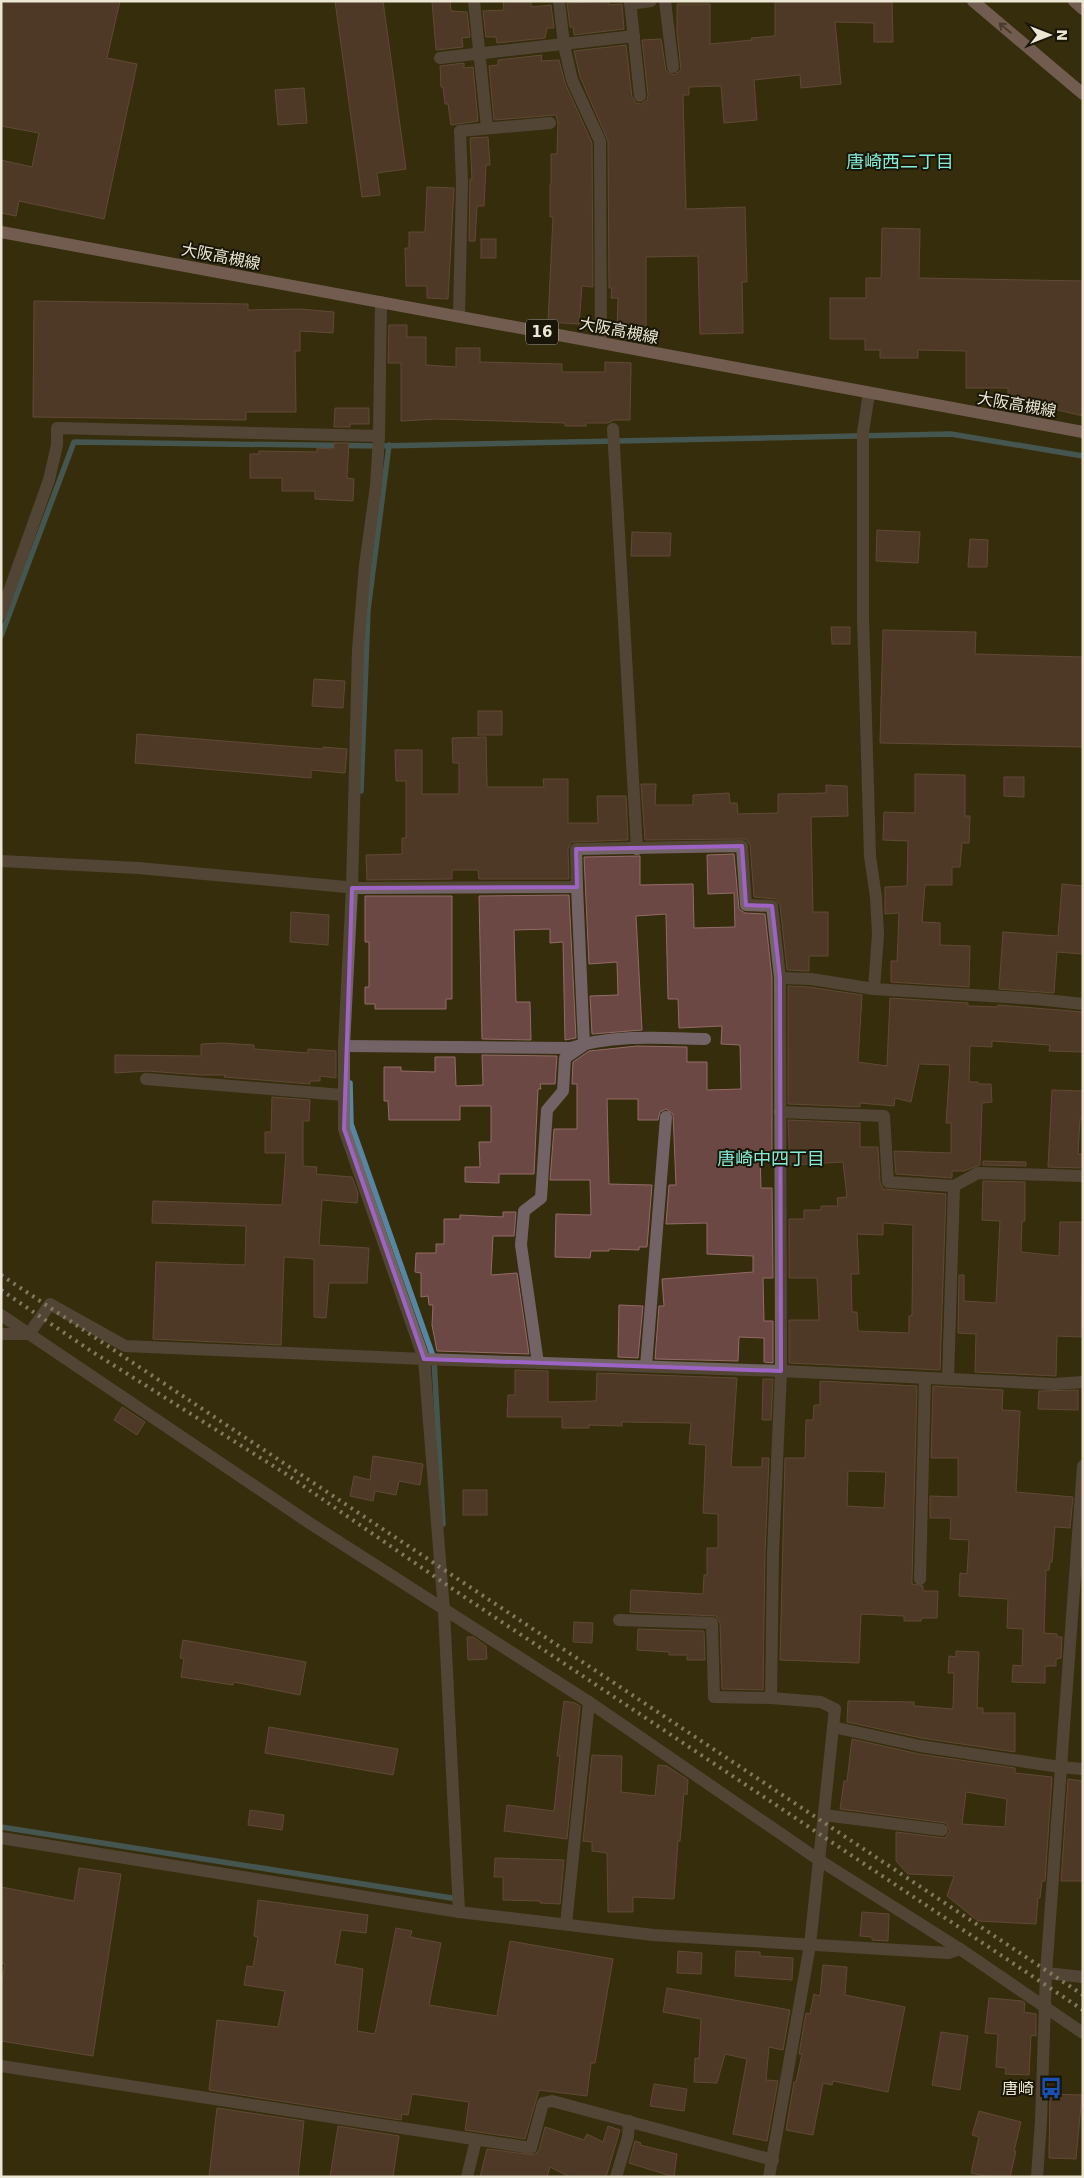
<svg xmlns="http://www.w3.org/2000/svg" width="1084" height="2178" font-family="'DejaVu Sans','Noto Sans JP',sans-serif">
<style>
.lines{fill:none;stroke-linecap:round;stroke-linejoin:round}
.stream{stroke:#5786a2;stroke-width:5.5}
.building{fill:#6c4845;stroke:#926b68;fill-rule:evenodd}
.minor{stroke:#736367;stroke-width:12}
.major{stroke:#b8969f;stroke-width:12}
.rail{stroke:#dad4c1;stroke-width:4;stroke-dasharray:2.5 5;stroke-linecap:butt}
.oneway{stroke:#61504c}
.marked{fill:none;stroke:#9d64c6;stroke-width:4;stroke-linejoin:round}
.labels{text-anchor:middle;stroke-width:4;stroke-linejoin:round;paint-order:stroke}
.shield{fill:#191608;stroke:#ada898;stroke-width:1}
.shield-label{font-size:15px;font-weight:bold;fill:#ece7d5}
.street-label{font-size:16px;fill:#ece7d5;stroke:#191608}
.poi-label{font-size:16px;fill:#ece7d5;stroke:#191608;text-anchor:end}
.neighbourhood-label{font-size:18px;fill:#84ead7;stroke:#191608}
</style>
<rect width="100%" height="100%" fill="#362d0d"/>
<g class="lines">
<g class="stream">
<path d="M1,636L74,442L380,446L951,434L1083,456"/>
<path d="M361,791L368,610L389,445"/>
<path d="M350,1083L351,1124L434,1359L443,1524"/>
<path d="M1,1827L458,1899"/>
</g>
</g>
<g class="building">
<path d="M1,1H120L107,58L137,64L104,219L19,201L16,216L1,213V160L32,167L39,133L1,126Z"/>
<path d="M335,1H383L406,169L377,173L380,195L362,197Z"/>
<path d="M432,1H450L451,11L467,12L470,37L462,38L463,47L436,50Z"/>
<path d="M503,1H531V7L551,5L554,28H547L545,38L497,43L496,37H486L483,11L504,10Z"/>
<path d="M609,1V5L622,4L624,29L574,35L573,27H570L567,3Z"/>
<path d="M775,1H892L893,42H874V23L835,22L841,84L801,88L800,75L754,80L757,120L724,123L721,86L689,87V95H683L686,209L745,207L747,282H742L743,333L700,334L698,256L646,257V329H617L618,298H611L612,288H609L608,141L580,77L574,51L626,45L632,97L636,103L641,104L647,100L648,95L642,40L661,39L666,71L674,75L681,70L677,32V4H710V44L752,40L751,38L775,36Z"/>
<path d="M542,55L541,61L559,60L565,83L592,143L593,287L582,286L579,324L548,322L553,217H550V184H551V154H557L558,123L556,115L494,120L489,66L498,65V60Z"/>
<path d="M464,63V68L473,67L478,121L451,125L448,104H445L443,87H441L440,66Z"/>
<path d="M304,88L307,123L278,125L275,90Z"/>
<path d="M488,137L490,165H486L484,206H477L475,241H469L470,179H472L470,138Z"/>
<path d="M427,187L454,188L448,299L427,298V286H406L405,248H409V232H425Z"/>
<path d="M882,228L920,229L919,278L1083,281V416L1008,398V388H966V351L918,350V358H880V350H865V339H830V298H866V278H881Z"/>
<rect x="481" y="239" width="15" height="19"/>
<path d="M34,301L248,304V310L300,309L334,312L333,333L300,331V351H295L296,412H246V420L33,417Z"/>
<path d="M389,325H407V337H426V365L456,367V348H480V362L562,364V372H605V362L631,363L630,420H614L608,423H586V426H565V423L436,419L401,421V363H388Z"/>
<path d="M335,408H369V424H350V427H334Z"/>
<path d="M334,443H349L347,478L354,479L353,501L315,499V491H282V478H250V454H259V451L317,452V448L334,449Z"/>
<path d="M877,530L920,532L918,563L876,561Z"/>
<path d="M632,532L671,533L670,556H631Z"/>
<path d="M970,539L988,540L987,567H968Z"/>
<path d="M831,627H850V644H832Z"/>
<path d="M883,630L976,632L975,654L1083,657V747L880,743Z"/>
<path d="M314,679L345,681L343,708L312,706Z"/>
<rect x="478" y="711" width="24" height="24"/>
<path d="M137,734L323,749V747L347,749L345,773L311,770V778L135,763Z"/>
<path d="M486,737L487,787H544L543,779H568V823H598L597,796H626L628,840L571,842L568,849L569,879H479L478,870H452V879L367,880L366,855L402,854V838H406V781H396L395,750H422V794H459V763H453L452,738Z"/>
<path d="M915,774L965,775V816H970L969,843H962L960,867H952V885H925L922,922L940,923V945L970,946L969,987L891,982V961H897L899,913L885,914V887L907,886L908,841L883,840L884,812L915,813Z"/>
<path d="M1004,777H1024V797L1004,796Z"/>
<path d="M641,784H656L655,805H693V795L729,793L730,803H737L738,814L778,813V794L826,793V785L847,786L848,816L811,817L813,912H828V956H809V971L787,970L780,905L776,899L754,897L750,845L746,839L645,840Z"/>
<path d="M734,854L739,909L745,913L765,914L772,978V1154L760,1153L761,1188H772L773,1278H763L764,1321H773V1363L764,1362V1338L739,1337L738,1361L655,1359L659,1306H664L662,1279L753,1272V1256L707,1254V1223L666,1224L669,1185H676L673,1114L666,1109L660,1112L658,1120H638V1099H607L609,1184L652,1185L647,1247H639V1250L609,1249V1251H591L590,1258L555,1257L556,1214L591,1215L590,1180H550L554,1129H577V1084H572L573,1062L589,1051L637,1046L687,1047V1062H707V1090L741,1089L740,1045L721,1044L722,1026L679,1028L678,999H668L666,914L636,916L642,1030L592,1034L590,996L618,995L617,962L589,964L584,857L640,856V885L693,884L694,928L735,927L734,893L708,894L707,855Z"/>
<path d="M1062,884L1083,886V954L1057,952L1054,993L999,989L1003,932L1058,936Z"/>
<path d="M569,895L576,1038L565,1040L563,942L550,943V929L514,930L516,1002H530L531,1040L482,1039L479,896Z"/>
<path d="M365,896H452V999H446V1009H375V1004H365V987H369V942H365Z"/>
<path d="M291,912L329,915L328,945L290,942Z"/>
<path d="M788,986L809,987L862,995L858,1062L887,1066L890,998L968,1003V1006L998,1007V1005L1083,1012V1052L1049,1051L1050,1045L992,1041V1047L970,1046L969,1082H978V1084H991L992,1102L982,1103L980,1165L964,1171H952V1178L896,1174L894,1151L951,1153V1123H946L950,1065L919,1064L911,1102L895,1098L894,1106L860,1103V1107L788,1104Z"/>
<path d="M222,1043L254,1045V1049L308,1053V1049L336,1051V1078L320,1076V1081H310V1084L224,1077L225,1075H200L147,1071L115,1073V1055L201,1056V1044Z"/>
<path d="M482,1055L557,1056L555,1084H540L541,1089H538L534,1174H499V1183L465,1182V1167H480L479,1142H491V1106H460V1120H389L388,1101H384V1067H401V1071L435,1072V1057H455L456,1086L483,1085Z"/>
<path d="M1052,1090L1083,1091V1119H1080L1078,1154H1082V1168L1048,1167Z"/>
<path d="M272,1097L310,1100L309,1121H303V1166L317,1167L316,1174L352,1177L358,1193L357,1203L322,1200L319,1245L369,1248L367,1283H329L326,1318L314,1317V1259L284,1257L281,1345L153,1339L156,1262L245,1265L246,1226L152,1223L153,1201L282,1205L286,1153H265V1132H271Z"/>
<path d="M788,1120L860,1123V1147H878L880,1182L883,1189L946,1194L940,1370L789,1363V1320H819L817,1278H789V1219H804V1210H821V1206H838L837,1198L847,1197L843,1162L790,1165ZM883,1223L913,1225L912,1315L909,1316V1333L858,1331L857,1312H852L851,1274H859L857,1234L883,1235Z"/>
<path d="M983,1161L1026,1162V1166L983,1165Z"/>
<path d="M983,1181L1025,1182V1221H1022L1021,1252L1059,1256L1060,1222H1083L1081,1337L1057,1336L1056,1376L975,1372L976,1334L958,1333L959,1275H964V1301L996,1303L1000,1221L982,1220Z"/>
<path d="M503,1212H516L514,1236H493L491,1275L517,1273L529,1354L437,1351L432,1325L433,1305H429L428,1296L421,1297V1273L415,1272L416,1253H436V1244H444V1219H460V1215L503,1217Z"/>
<path d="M619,1305L643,1306L638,1358L618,1357Z"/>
<path d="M515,1370L548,1371V1402L596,1401L597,1373L737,1378L731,1467H762V1458H769L765,1553L763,1690L722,1689L720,1623L716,1616L630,1612L631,1590L703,1594L704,1575H707V1548H718V1514L703,1513L706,1445L689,1444L691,1423L622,1422V1426L589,1425V1428H562V1417H507L508,1395H515Z"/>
<path d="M763,1379H773L771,1420H762Z"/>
<path d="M820,1381L917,1386L912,1579V1584L923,1586V1591H938L937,1618H922L921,1621H904V1616L861,1614L859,1663L780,1660L785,1458H805L806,1420H813L814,1405H820ZM848,1471L886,1472L884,1508L847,1506Z"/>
<path d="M933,1386L1003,1390L1002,1410L1020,1411L1016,1492L1073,1497L1070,1528L1055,1527L1052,1562H1050L1049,1570H1046L1044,1633L1057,1634V1637H1062L1061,1658L1056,1659V1666H1045V1683L1012,1682L1013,1665L1022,1666L1023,1629L1007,1628L1008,1599L959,1596L960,1573L967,1574L969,1540L950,1539L951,1518H930V1496L958,1497V1458H931Z"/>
<path d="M1078,1390V1410L1038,1409L1039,1391Z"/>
<path d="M122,1407L145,1422L137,1435L114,1420Z"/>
<path d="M373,1456L423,1464L420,1485L399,1481L396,1495L375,1491L373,1501L350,1496L354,1476L370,1480Z"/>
<rect x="463" y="1490" width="24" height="25"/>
<path d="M574,1622L593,1623L592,1643L573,1642Z"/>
<path d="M638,1629L704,1631L705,1660H687V1655H669V1652L637,1650Z"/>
<path d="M467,1637H473L486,1646L487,1659L468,1660Z"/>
<path d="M183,1640L306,1662L300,1695L234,1682L233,1685L181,1677L184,1659L180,1658Z"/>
<path d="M956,1651L979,1652L977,1708H983V1713H1015V1752L921,1738L847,1722L848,1701L914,1702V1706L953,1709L954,1673H948L949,1656L956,1657Z"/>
<path d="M564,1701L575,1703L580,1706L567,1839L504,1831L507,1805L554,1811L560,1756H557Z"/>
<path d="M269,1727L398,1749L393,1775L265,1753Z"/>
<path d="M852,1739L919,1754L1015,1768V1773L1052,1777L1045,1881H1042L1040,1898H1038L1036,1924L978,1921L947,1896L954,1876L908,1874L896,1861V1832L945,1838L950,1831L946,1823L840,1809L844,1781H847ZM966,1792L1007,1799L1005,1827L962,1824Z"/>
<path d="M592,1755L622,1756L621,1792L655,1796L658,1765L667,1766L688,1780L687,1795L684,1793L680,1841H678L674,1899L633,1897V1912H608L607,1853L592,1851V1842L583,1841Z"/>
<path d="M1068,1779L1083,1781V1881H1061Z"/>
<path d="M250,1810L284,1815L282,1830L248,1825Z"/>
<path d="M495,1858L564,1860L560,1904L540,1903V1901L503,1900V1877H494Z"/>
<path d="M79,1868L121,1874L93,2056L1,2041V1986L5,1964L1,1963V1887L74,1901Z"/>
<path d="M258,1900L368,1915L366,1933L341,1930L335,1964L363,1969L357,2031L375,2034L396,1928L412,1931L410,1937L441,1943L429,2005L497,2016L510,1941L613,1959L595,2063H591L587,2096L539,2090L525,2139L465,2130L469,2102L412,2094L408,2115L402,2114L401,2120L209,2090L217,2020L278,2027L285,1991L244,1985L247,1966L253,1967L258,1937L254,1936Z"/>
<path d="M862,1912L889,1914L888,1941L872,1940V1937L860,1936Z"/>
<path d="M678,1951L702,1953L701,1974L677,1973Z"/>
<path d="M736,1951L760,1952V1956L793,1958L792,1980L735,1976Z"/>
<path d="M823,1965L847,1967L845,1995L905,2007L888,2092L833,2081L832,2085L823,2083L813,2135L786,2130L794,2082H796L802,2054H799L806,2013L810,2014L814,1994L820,1996Z"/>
<path d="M667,1988L790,2010L783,2050L769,2047L766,2080L778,2081L767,2141L733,2134L747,2059L725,2054L717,2083L694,2082L695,2058L699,2059L701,2019L663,2012Z"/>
<path d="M989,1998L1022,2001L1025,2003L1024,2012L1036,2014V2036L1031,2035L1029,2075L1005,2074L1006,2068L996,2067L998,2034L985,2033Z"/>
<path d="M941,2032L968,2036L960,2090L932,2085Z"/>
<path d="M654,2084L687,2089L684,2111L650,2106Z"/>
<path d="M1050,2094L1082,2095L1076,2159L1049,2158Z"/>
<path d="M217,2108L304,2121L298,2177H209Z"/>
<path d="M979,2111L1021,2122L1014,2151H1016L1010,2177H990L971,2173L979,2137L972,2135Z"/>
<path d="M338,2126L399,2136L393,2177H330Z"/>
<path d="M608,2126L620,2130L606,2177H570L550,2167L547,2177H480L487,2149L534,2155L539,2150L545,2127L584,2140L587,2134L603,2142Z"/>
<path d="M635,2141L641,2143L640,2145L677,2154L674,2177L629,2163Z"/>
</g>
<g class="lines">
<g class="minor">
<path d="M474,1L487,128"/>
<path d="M559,1L564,45L572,80L600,141L601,343"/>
<path d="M630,1L640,96"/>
<path d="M665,1L673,67"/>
<path d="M630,4L651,1"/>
<path d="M440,58L634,36"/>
<path d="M459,316L462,182L460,131L550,123"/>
<path d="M869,393L863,432V619L870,856L876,897L878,934L874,989L1037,999L1083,1004"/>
<path d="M613,429L637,849"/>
<path d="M379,436L376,486L365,565L358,650L352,888L344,1046V1129L424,1359L444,1611L459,1912"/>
<path d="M1,614L49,480L57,445V428L379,436L381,302"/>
<path d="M1,861L138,868L357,888L577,887L576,849L742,846L746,905L772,906L780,978"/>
<path d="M344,1046L571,1048C613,1034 661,1038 705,1039"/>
<path d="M146,1079L343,1095"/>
<path d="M780,1112L884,1116L888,1182L954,1186"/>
<path d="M1,1315L311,1524L589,1702L819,1860L960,1949L1083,2033"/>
<path d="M1,1334H29L50,1304L125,1346L424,1359L781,1371L1054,1384L1083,1382"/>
<path d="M538,1363L521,1245L524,1211L541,1198L547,1110L563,1091L565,1058L584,1045L577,887"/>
<path d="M646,1366L666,1117"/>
<path d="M948,1379L954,1186L978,1173L1083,1176"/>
<path d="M920,1579L925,1378"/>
<path d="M619,1620L712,1623L714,1697L771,1698"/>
<path d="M833,1727L920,1746L1060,1767L1083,1769"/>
<path d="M824,1815L942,1830"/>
<path d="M1,1838L459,1912L653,1935L948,1953L960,1949"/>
<path d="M566,1924L589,1702"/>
<path d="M1046,1973L1083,1977"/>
<path d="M1,2066L531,2148L543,2103L552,2101L773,2160"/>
<path d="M467,2177L476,2140"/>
<path d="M616,2177L628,2137L629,2121"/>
<path d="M769,2177L810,1945L835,1709L821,1702L771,1698L773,1553L781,1371L780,978L811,979L874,989"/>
<path d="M1037,2177L1041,2121L1046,1973L1083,1466"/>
</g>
<g class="major">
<path d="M973,1L1083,94"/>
<path d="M1074,1L1083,9"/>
<path d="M1,232L1083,432"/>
</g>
<g class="rail">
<path d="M1,1275L1083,1995"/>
<path d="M1,1290L91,1351L286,1474L460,1594L1083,2010"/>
</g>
</g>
<defs><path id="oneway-shaft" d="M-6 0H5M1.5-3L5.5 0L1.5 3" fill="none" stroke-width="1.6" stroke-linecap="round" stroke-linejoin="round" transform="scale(1.25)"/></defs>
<use class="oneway" href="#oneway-shaft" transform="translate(1005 28) rotate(-140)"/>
<path d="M0 0H1084V2178H0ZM742,846L746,905L772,906L780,978L781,1371L424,1359L344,1129L352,888L577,887L576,849Z" fill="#362d0d" fill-opacity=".55" fill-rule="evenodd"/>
<path class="marked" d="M742,846L746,905L772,906L780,978L781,1371L424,1359L344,1129L352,888L577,887L576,849Z"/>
<defs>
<g id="bus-bare" transform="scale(1.725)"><path d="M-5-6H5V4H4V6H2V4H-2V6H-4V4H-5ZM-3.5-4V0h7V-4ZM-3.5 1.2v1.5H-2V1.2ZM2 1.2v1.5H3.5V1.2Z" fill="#1a4fb4" stroke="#191608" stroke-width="2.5" paint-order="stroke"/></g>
</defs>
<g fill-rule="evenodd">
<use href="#bus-bare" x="1051" y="2088"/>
</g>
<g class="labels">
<rect class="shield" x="526" y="319.5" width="32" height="25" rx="4"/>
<g class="shield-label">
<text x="542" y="337">16</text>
</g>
<g class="street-label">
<text transform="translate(221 256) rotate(11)" y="6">大阪高槻線</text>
<text transform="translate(619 330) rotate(11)" y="6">大阪高槻線</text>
<text transform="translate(1017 404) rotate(10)" y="6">大阪高槻線</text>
</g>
<g class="poi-label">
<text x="1034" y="2094">唐崎</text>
</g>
<g class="neighbourhood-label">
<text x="900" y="168">唐崎西二丁目</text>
<text x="771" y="1165">唐崎中四丁目</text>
</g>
</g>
<rect width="1084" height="2178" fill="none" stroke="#ece7d5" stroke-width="5"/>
<g transform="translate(1049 35) rotate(90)" stroke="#191608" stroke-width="4" paint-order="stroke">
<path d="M0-4L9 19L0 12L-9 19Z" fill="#ece7d5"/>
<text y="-8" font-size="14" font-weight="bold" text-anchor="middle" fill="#ece7d5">N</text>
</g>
</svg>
